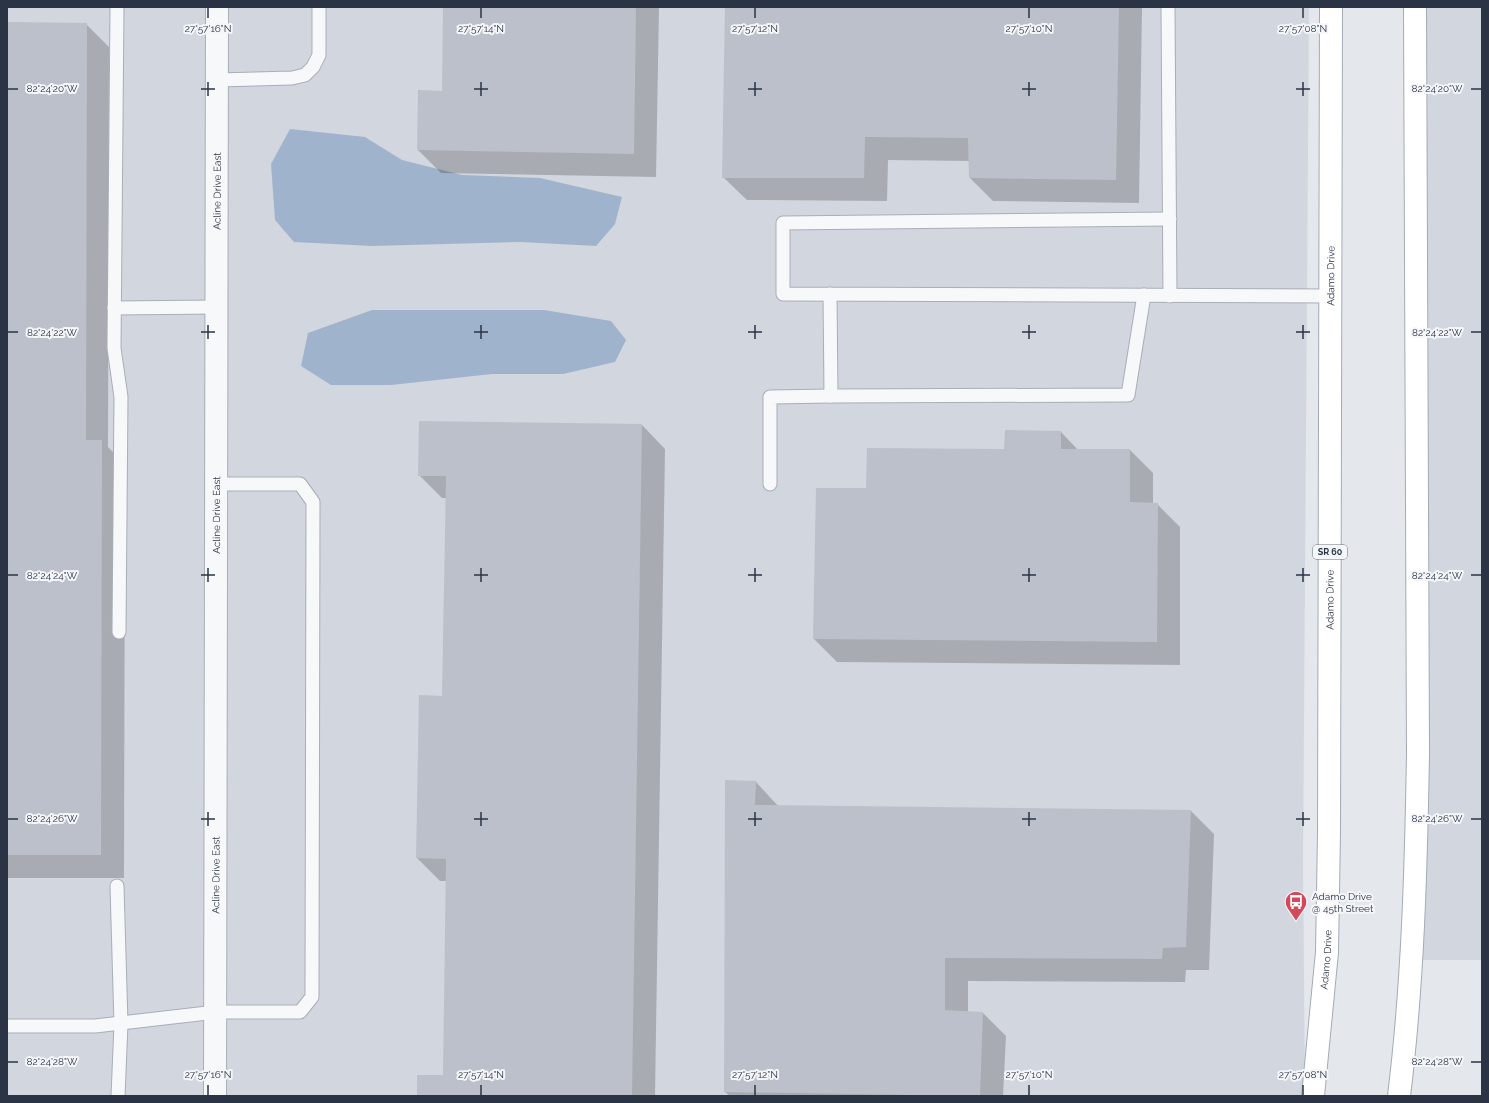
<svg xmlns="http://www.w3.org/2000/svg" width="1489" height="1103" font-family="Raleway,sans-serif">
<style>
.built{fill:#d2d6de}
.water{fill:#9fb4cc}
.shadow{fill:#0003}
.building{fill:#bbc0ca}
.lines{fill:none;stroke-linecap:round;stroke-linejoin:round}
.service-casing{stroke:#a9aeb7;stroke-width:15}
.minor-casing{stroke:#a9aeb7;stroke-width:24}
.primary-casing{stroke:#a3abb8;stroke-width:24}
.service{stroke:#f7f8fa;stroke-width:13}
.minor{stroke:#f7f8fa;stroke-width:22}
.primary{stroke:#fff;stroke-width:22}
.ticks{fill:none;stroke:#2b3445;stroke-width:1.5}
.labels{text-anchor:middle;stroke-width:4;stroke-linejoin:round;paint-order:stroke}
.shield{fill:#f4f6f9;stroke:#676e7b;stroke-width:1}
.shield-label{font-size:9px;font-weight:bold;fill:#2b3445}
.street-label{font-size:10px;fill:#2b3445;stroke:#f4f6f9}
.poi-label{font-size:10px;fill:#2b3445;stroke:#f4f6f9;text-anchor:start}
.ticks-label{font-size:10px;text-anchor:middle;fill:#2b3445;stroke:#f4f6f9;stroke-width:4;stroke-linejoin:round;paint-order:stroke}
</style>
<rect width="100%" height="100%" fill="#e4e7ec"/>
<g class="built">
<path d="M7,7H208L205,342V1096H7Z"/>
<path d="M223,7H1309L1303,862L1305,1096H223Z"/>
<path d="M1414,7H1482V960H1423L1416,682Z"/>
</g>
<g class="water">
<path d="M290,129L365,137L402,160L462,175L540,178L622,197L615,224L596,246L521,242L372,246L294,242L275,220L271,164Z"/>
<path d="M372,310H544L611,321L626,340L615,362L563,374H492L391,385H331L301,366L308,333Z"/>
</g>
<g class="shadow">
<path d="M444,7H659L656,177L441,173L418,150L419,92H443Z"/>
<path d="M726,7H1142L1139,203L993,201L970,178V161L888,160L887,201L747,200L723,177Z"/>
<path d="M7,23L86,24L109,47L108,447L125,464L124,878H7Z"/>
<path d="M642,425L665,449L655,1096H418L444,1076L447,881H440L417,858L443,697L447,498H442L419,475Z"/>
<path d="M1061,432L1078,450H1130L1153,473V504H1157L1180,527V665L837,662L814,639L867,489Z"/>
<path d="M756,782L779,807L1191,811L1214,834L1209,970H1186L1185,982L968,981V1012L983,1013L1006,1036L1003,1096H730L725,1092Z"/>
</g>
<g class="building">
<path d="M443,7H636L634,154L417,150L418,90L442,91Z"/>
<path d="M725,7H1119L1116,180L969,178L968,138L867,137H865L864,178H722Z"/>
<path d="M7,22L87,23L86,440H102L101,855H7Z"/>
<path d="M419,421L642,424L632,1096H417V1075H443L446,859L416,858L419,695L442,696L446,476H418Z"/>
<path d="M1005,430L1061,431V449H1130V502L1158,503L1157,642L813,639L816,488H866L867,448L1004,449Z"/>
<path d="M725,780L756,781L755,805L1191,810L1186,947L1163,948L1162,959L945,958V1010L983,1012L980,1096L724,1092Z"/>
</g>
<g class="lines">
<g class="service-casing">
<g id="service">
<path d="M117,7L114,348L121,397L119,632"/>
<path d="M1168,7L1170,296"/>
<path d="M217,80L292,78L305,75L313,67L319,55V7"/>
<path d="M1170,219L783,223V294L1332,296"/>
<path d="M830,294L831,396L1128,395L1144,295"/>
<path d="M114,308L217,307"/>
<path d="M770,484V397L831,396"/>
<path d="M117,886L121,1024L118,1096"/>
<path d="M7,1026H95L216,1012H300L312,997L313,502L300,484H216"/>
</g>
</g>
<g class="minor-casing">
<g id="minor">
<path id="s1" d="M215,1096L217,7"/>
</g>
</g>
<g class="primary-casing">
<g id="primary">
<path id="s2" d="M1313,1096L1327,952L1329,832L1331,7"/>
<path d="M1399,1096C1413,983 1416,868 1418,754L1415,7"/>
</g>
</g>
<use href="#service" class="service"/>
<use href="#minor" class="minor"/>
<use href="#primary" class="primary"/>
</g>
<path class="ticks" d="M208,8V18M481,8V18M755,8V18M1029,8V18M1303,8V18M208,82V96M481,82V96M755,82V96M1029,82V96M1303,82V96M8,89H18M201,89H215M474,89H488M748,89H762M1022,89H1036M1296,89H1310M1471,89H1481M208,325V339M481,325V339M755,325V339M1029,325V339M1303,325V339M8,332H18M201,332H215M474,332H488M748,332H762M1022,332H1036M1296,332H1310M1471,332H1481M208,568V582M481,568V582M755,568V582M1029,568V582M1303,568V582M8,575H18M201,575H215M474,575H488M748,575H762M1022,575H1036M1296,575H1310M1471,575H1481M208,812V826M481,812V826M755,812V826M1029,812V826M1303,812V826M8,819H18M201,819H215M474,819H488M748,819H762M1022,819H1036M1296,819H1310M1471,819H1481M8,1062H18M1471,1062H1481M208,1085V1095M481,1085V1095M755,1085V1095M1029,1085V1095M1303,1085V1095"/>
<defs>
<g id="bus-pin" transform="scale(1.15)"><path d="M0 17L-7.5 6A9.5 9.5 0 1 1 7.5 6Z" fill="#d1495b" stroke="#f4f6f9"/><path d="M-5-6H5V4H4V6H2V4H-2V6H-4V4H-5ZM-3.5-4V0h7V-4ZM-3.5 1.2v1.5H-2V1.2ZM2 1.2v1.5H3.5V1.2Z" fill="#fff"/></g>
</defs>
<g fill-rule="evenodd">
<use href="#bus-pin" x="1296" y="902"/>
</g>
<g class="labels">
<rect class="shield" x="1313" y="545" width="34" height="14" rx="3"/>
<g class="shield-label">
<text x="1330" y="555">SR 60</text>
</g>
<g class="street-label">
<text dy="4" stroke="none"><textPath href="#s1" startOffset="905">Acline Drive East</textPath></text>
<text dy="4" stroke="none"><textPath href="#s2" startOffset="821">Adamo Drive</textPath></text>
<text dy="4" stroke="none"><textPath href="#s1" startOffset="581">Acline Drive East</textPath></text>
<text dy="4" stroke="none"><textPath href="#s2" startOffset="497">Adamo Drive</textPath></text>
<text dy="4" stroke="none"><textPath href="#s1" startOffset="221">Acline Drive East</textPath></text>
<text dy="4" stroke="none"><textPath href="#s2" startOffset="137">Adamo Drive</textPath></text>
</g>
<g class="poi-label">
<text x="1312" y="900">Adamo Drive<tspan x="1312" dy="12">@ 45th Street</tspan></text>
</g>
</g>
<g class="ticks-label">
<text x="208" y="32">27°57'16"N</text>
<text x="481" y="32">27°57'14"N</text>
<text x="755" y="32">27°57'12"N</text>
<text x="1029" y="32">27°57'10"N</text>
<text x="1303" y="32">27°57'08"N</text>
<text x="1437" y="92">82°24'20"W</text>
<text x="52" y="92">82°24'20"W</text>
<text x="1437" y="336">82°24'22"W</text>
<text x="52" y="336">82°24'22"W</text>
<text x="1437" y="579">82°24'24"W</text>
<text x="52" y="579">82°24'24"W</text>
<text x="1437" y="822">82°24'26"W</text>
<text x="52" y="822">82°24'26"W</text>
<text x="1437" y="1065">82°24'28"W</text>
<text x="52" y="1065">82°24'28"W</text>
<text x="208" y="1078">27°57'16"N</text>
<text x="481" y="1078">27°57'14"N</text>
<text x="755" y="1078">27°57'12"N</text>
<text x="1029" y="1078">27°57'10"N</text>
<text x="1303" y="1078">27°57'08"N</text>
</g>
<rect width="1489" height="1103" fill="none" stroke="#2b3445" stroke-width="16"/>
</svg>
